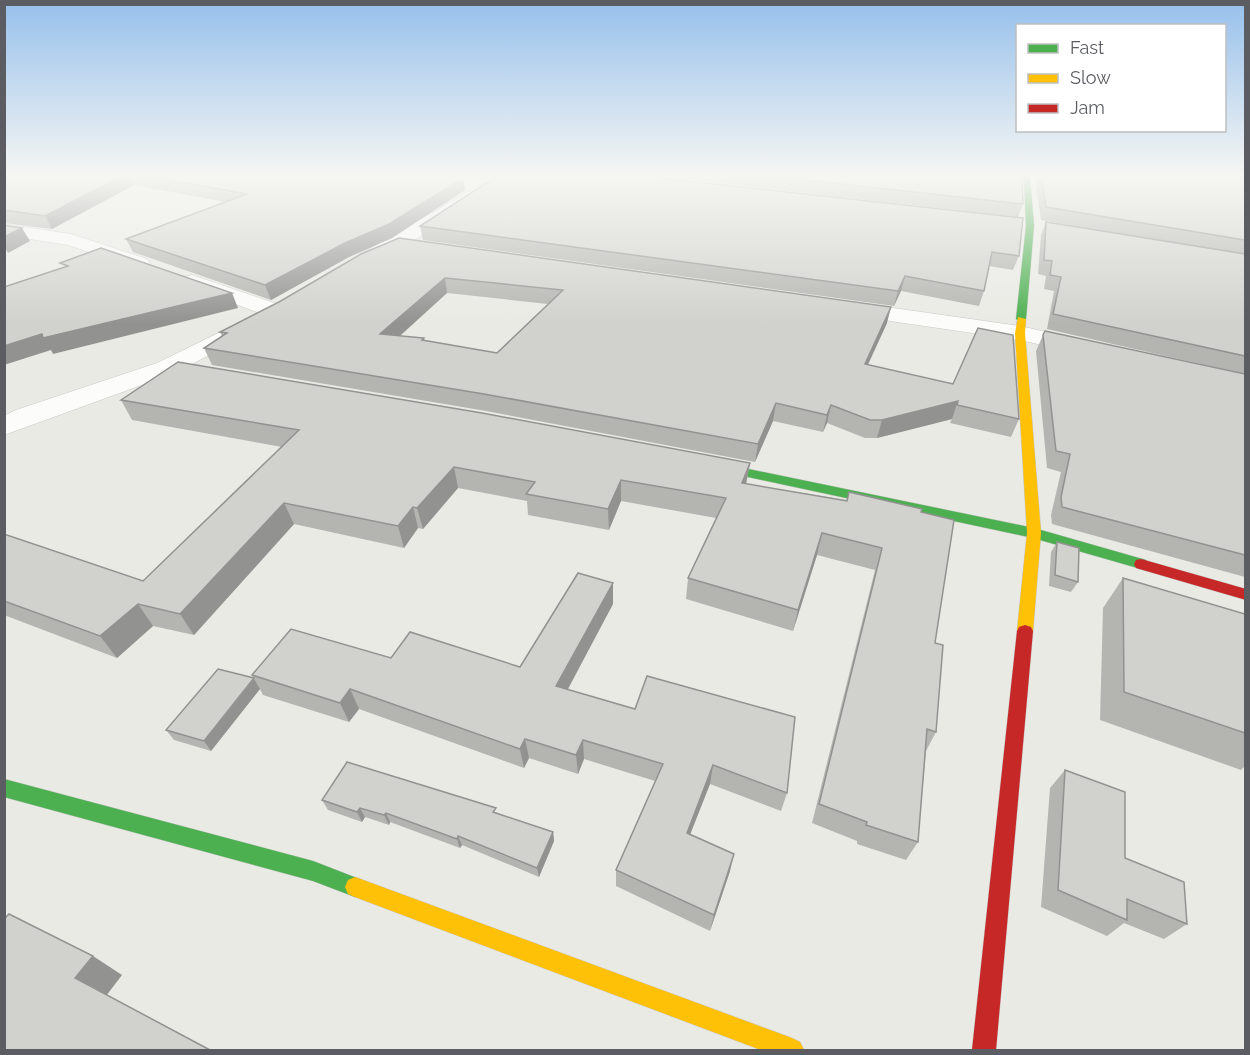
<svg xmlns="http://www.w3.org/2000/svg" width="1250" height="1055" font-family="Raleway,sans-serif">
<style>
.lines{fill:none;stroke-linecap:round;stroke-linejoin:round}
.street-casing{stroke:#c7c7c5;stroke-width:1}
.fast-casing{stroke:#c7c7c6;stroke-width:1}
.slow-casing{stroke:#c7c7c6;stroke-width:1}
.jam-casing{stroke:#c7c7c6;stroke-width:1}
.street{fill:#fcfcfb;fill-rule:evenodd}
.fast{fill:#4caf50;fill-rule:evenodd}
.slow{fill:#ffc107;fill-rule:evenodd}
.jam{fill:#c62828;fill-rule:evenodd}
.wall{fill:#b4b4b1;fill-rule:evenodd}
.shaded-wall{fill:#929290}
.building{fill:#d1d1ce;stroke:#929290;stroke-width:1.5;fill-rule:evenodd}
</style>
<rect width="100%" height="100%" fill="#eaeae5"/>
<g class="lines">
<g class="street-casing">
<g id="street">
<path d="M496,176H517L393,253L375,262H361L358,258L361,254Z"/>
<path d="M4,224L71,234L147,259L150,263L147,267L140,269L68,245L4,235Z"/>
<path d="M192,275L283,306L286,311L283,316H267L185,285L182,281L185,277Z"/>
<path d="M844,301L1020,326L1095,343L1098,348L1095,353L1086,355L1020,340L836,313L833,308L836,303Z"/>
<path d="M245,320L253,322L257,327L253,332L175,373L4,435V416L16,410L157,363Z"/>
</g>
</g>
<g class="fast-casing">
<g id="fast">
<path d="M1024,176H1030L1034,226L1026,319L1021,322L1016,319L1026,226Z"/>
<path d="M705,460L1034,528L1146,560L1148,564L1146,568L1141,569L1033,538L701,467L699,464L701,461Z"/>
<path d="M4,779L313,861L362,880L365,887L362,894L355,897L313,881L4,797Z"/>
</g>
</g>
<g class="slow-casing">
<g id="slow">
<path d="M1018,317L1026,319L1025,333L1041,533L1033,631L1031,635L1025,637L1019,635L1017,631L1027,533L1015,333Z"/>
<path d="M355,877L792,1038L800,1042L804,1050H761L355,897L348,894L345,887L348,880Z"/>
</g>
</g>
<g class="jam-casing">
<g id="jam">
<path d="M1141,559L1246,589V600L1136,568L1134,564L1136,560Z"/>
<path d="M1025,625L1031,627L1033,631L996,1050H972L1017,631L1019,627Z"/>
</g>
</g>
<use href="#street" class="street"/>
<use href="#fast" class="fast"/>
<use href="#slow" class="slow"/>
<use href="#jam" class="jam"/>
</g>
<g class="wall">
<path d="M4,176H457L463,178L465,190L392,238L349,257L271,300L133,252L126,239L226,202L134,185L52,229L4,223Z"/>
<path d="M466,176H491L483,180Z"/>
<path d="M497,176L1019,256L1013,270L989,266L984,291L979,306L901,291L894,306L423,240L420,226Z"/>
<path d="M659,176H1022L1023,204L1018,217Z"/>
<path d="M1035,176H1231L1245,178V577L1052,524L1051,515L1061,472L1047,468L1036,351L1043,335L1240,373L1047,329L1054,291L1044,289L1046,276L1038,274L1041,235L1046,222L1081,227L1041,220Z"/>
<path d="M361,254L887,323L868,365L1019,419L1011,437L950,423L952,419L877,438H865L827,423L823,432L773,421L755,462L486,411L212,365L204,348L222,336L220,332L279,302ZM447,293L548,304L497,353L424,341V338L400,336Z"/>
<path d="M121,400L750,463L746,484L921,512L935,643L936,732L926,751L918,842L906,860L857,844V841L812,823L875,570L817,555L793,631L686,599L688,578L716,518L621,501L609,530L528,515L527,501L458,488L423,529L418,528L404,548L294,524L194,635L153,626L117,658L4,615V534L143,581L282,447L132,420Z"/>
<path d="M1057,542L1078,582L1071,592L1049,586L1051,552Z"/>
<path d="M1123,578L1245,733V766L1241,770L1100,720L1103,608Z"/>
<path d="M613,604L567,689L787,793L781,811L710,784L690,834L730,871L710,931L616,886V870L655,781L584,759L578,774L529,758L524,768L359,709L349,722L263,695L260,689L211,751L174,740L166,730L253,678L252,675L391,658L520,667Z"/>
<path d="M1065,770L1125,858L1187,924L1164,939L1124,923L1107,936L1041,907L1050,788Z"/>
<path d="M322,800L497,813L553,832L554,841L539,877L462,845L460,848L390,822L389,825L365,817L362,822L328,810Z"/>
</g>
<g class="shaded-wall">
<path d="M122,176H130L134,185L52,229L45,216Z"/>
<path d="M482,176H491L483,180Z"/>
<path d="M463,178L465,190L392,238L349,257L271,300L265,285Z"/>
<path d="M22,228L30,241L8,253L4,246V237Z"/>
<path d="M905,276L901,291L894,306L898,291Z"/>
<path d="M445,278L447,293L384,350L380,334Z"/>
<path d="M232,293L238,308L53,354L51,350L4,365V346L42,334Z"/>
<path d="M891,307L887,323L860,381L865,364Z"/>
<path d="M958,401L952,419L877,438L882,420Z"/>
<path d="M776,403L773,421L755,462L758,444Z"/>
<path d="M831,405L827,423L823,432L827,415Z"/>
<path d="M750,463L746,484L742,483Z"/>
<path d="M454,467L458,488L423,529L417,508Z"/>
<path d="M621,480V501L609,530L608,509Z"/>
<path d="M284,503L294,524L194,635L180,614Z"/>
<path d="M413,507L418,528L404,548L398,526Z"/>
<path d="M822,533L817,555L793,631L798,610Z"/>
<path d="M613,583V604L559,706L556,686Z"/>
<path d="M138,604L153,626L117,658L100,636Z"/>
<path d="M254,679L260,689L211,751L204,741Z"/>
<path d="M350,689L359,709L349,722L340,703Z"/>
<path d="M525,739L529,758L524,768L520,749Z"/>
<path d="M583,740L584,759L578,774L576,755Z"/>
<path d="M713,765L710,784L684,850L687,833Z"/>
<path d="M360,808L365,817L362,822L357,812Z"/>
<path d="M386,813L390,822L389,825L384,815Z"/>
<path d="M553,832L554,841L539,877L537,868Z"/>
<path d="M458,836L462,845L460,848L457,839Z"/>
<path d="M734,854L730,871L710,931L714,915Z"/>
<path d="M93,956L122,975L106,996L75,978Z"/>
</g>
<g class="building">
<path d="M4,176H122L45,216L4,210Z"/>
<path d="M148,176H457L463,178L389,224L345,243L265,285L126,239L247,194Z"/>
<path d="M497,176H641L1023,218L1019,256L992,252L984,291L905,276L898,291L420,226Z"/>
<path d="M769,176H1022L1023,204Z"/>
<path d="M1041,176H1231L1245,178V240L1046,207Z"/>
<path d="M1046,222L1245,254V356L1053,314L1061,277L1050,275L1052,261L1044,260Z"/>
<path d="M4,225L22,228L4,237Z"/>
<path d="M399,238L891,307L865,364L953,384L978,328L1013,335L1019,419L957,405L958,401L882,420H870L831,405L827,415L776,403L758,444L484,394L204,348L227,333L220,332L279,302L361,254ZM445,278L563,290L497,353L422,340L424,338L380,334Z"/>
<path d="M101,248L232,293L43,338L42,334L4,346V287L68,266L60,263Z"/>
<path d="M1045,331L1245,374V555L1062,507L1061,497L1070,454L1056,451L1043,335Z"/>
<path d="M178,362L482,413L750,463L742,483L847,501L849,492L922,509L921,512L954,520L935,643L943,645L936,732L927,729L918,842L866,825L867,822L819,804L882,548L822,533L798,610L688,578L726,498L621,480L608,509L526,494L535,482L454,467L417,508L413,507L398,526L284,503L180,614L138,604L100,636L4,601V534L143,581L299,430L121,400Z"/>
<path d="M1057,542L1079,548L1078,582L1055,575Z"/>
<path d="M578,573L613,583L556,686L635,709L647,676L795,717L787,793L713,765L687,833L734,854L714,915L616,870L663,764L583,740L576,755L525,739L520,749L350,689L340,703L252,675L291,629L391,658L410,632L520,667Z"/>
<path d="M1123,578L1245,614V733L1124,692Z"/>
<path d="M218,669L254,678L204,741L166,730Z"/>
<path d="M347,762L496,808L493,812L553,832L537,868L458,836L457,839L386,813L384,815L360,808L357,812L322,800Z"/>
<path d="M1065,770L1125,792V858L1184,882L1187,924L1127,899V920L1058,890Z"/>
<path d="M9,914L93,956L75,978L210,1050H4V919Z"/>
</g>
<linearGradient id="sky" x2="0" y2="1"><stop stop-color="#96c0ec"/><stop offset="0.54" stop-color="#f6f6f3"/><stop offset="1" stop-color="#f6f6f3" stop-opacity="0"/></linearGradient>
<rect width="1250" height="324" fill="url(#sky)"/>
<rect width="1250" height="1055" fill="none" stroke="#5b5d62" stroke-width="12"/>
<rect x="1016" y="24" width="210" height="108" fill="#ffffff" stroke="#bdbec0" stroke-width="1.5"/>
<rect x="1028" y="44" width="30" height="9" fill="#4caf50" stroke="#bdbec0" stroke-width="1.5"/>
<text x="1070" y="54" font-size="18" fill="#5b5d62">Fast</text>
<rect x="1028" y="74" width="30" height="9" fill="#ffc107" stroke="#bdbec0" stroke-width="1.5"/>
<text x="1070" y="84" font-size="18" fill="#5b5d62">Slow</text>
<rect x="1028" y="104" width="30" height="9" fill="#c62828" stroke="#bdbec0" stroke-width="1.5"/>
<text x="1070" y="114" font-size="18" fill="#5b5d62">Jam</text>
</svg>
